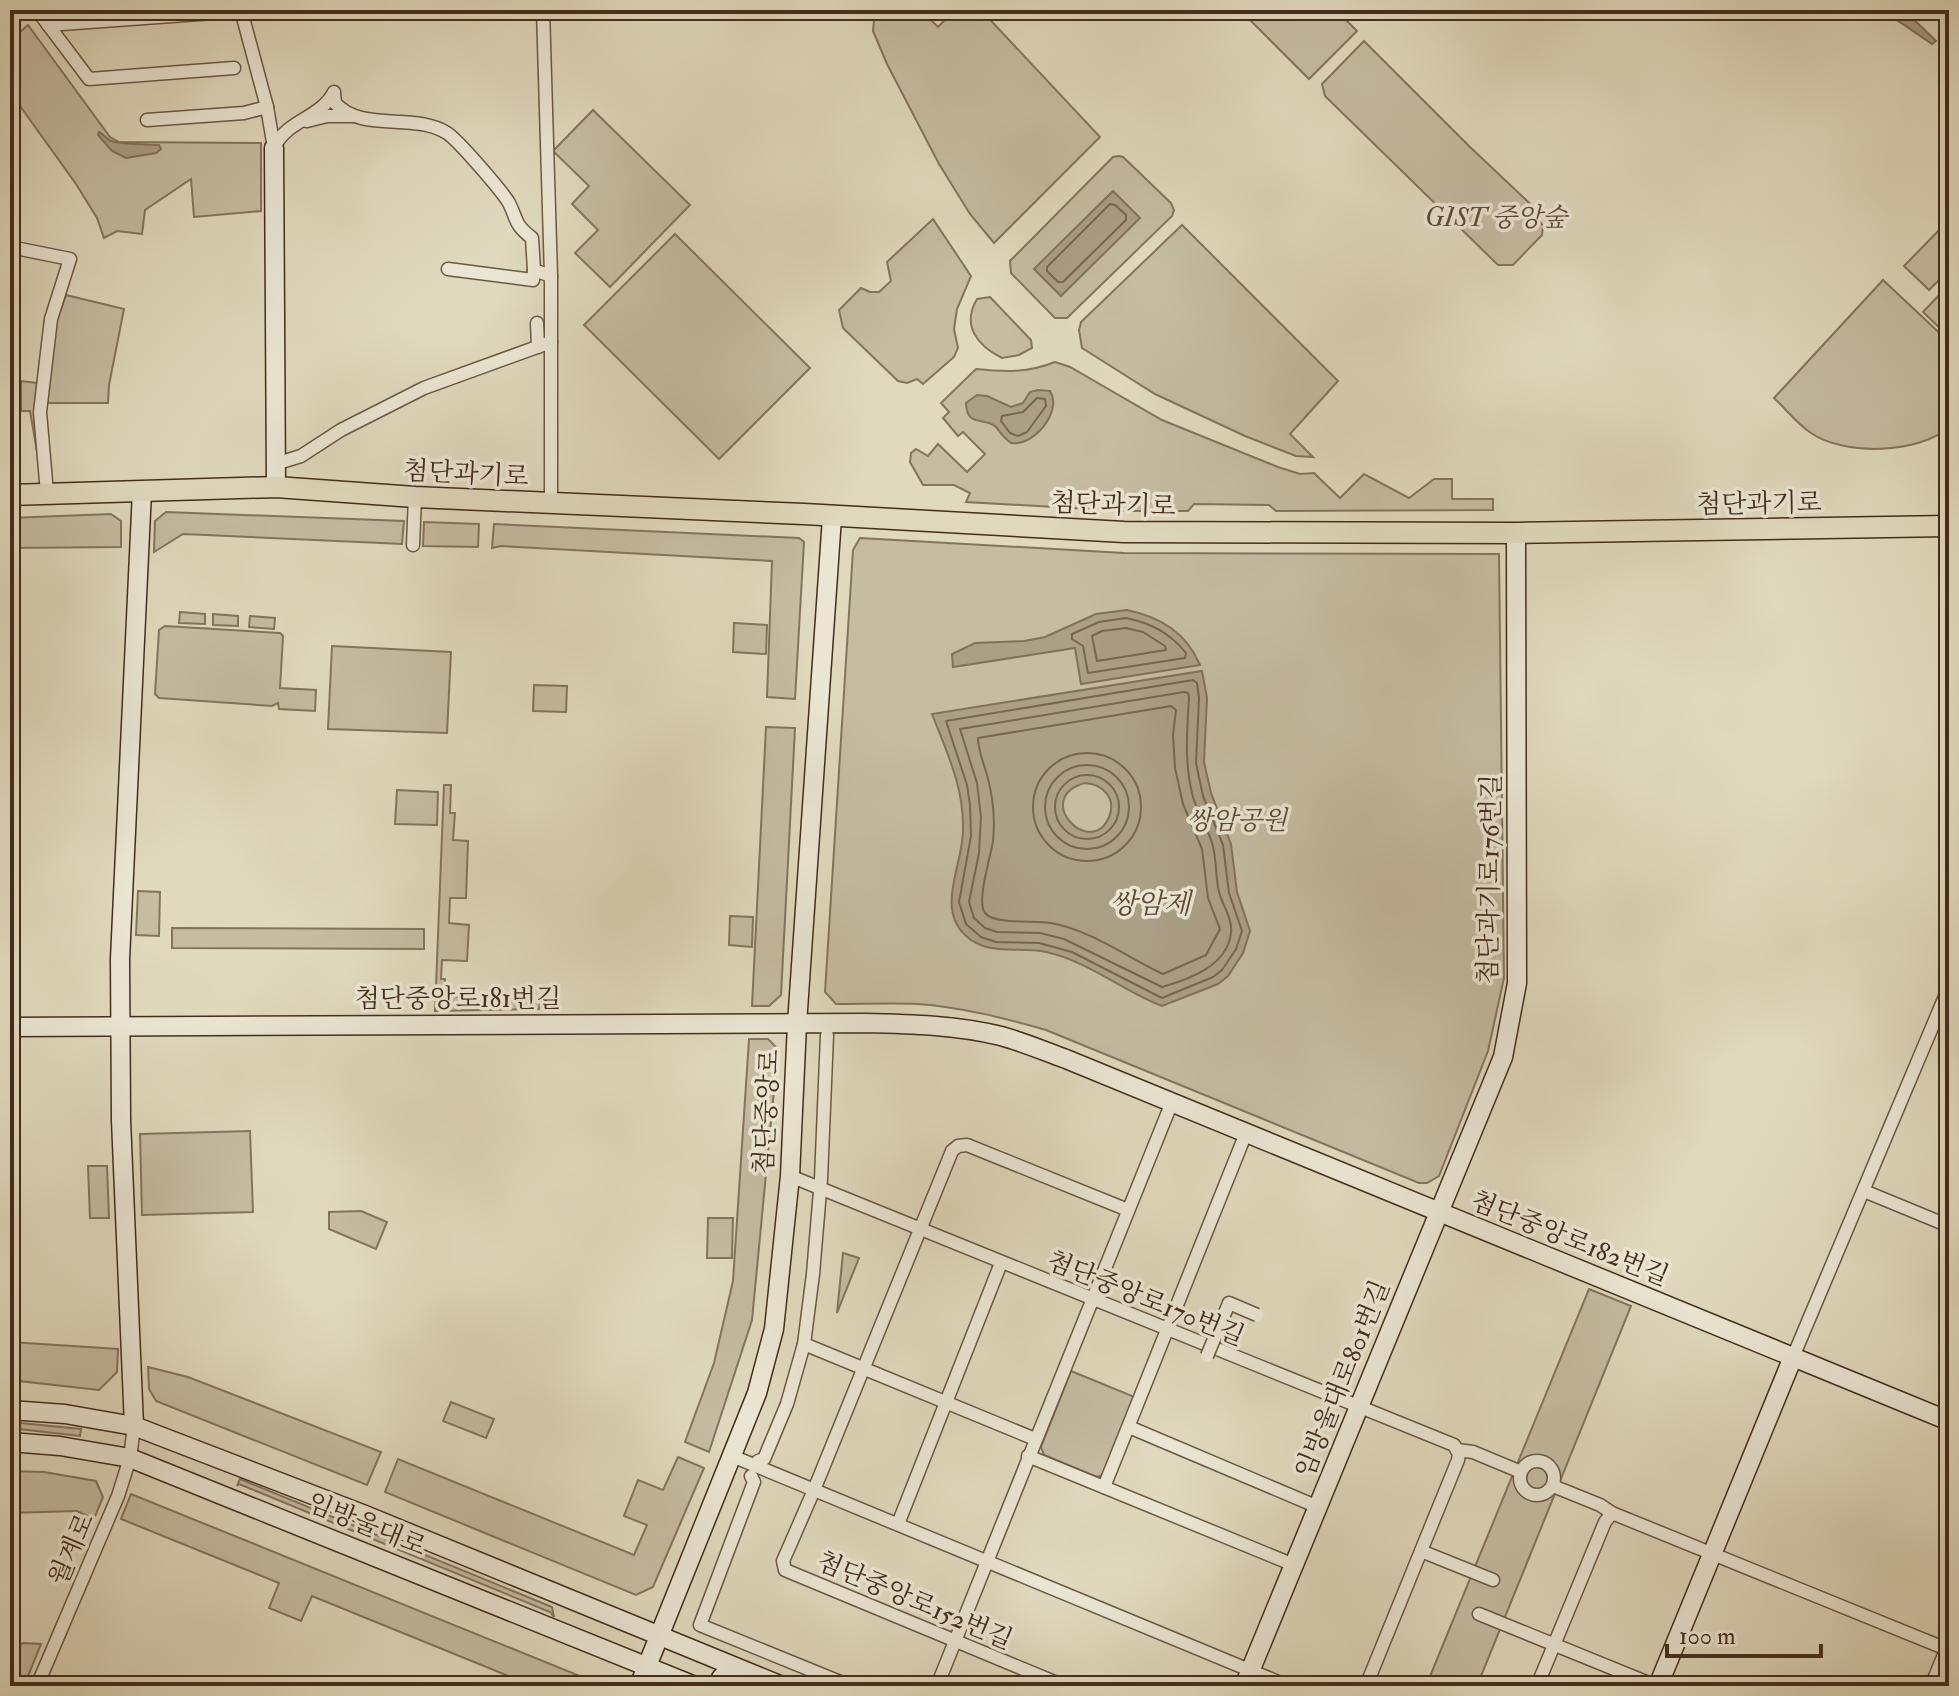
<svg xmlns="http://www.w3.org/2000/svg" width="1959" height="1696" font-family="'IM FELL Double Pica','Noto Serif KR',serif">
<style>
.green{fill:#c5bca2;stroke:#84745f;stroke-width:2}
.water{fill:#ab9f86;stroke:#82715c;stroke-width:2;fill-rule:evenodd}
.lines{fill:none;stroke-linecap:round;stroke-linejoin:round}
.shore{stroke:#786651;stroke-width:2}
.street-casing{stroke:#6b5844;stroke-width:15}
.secondary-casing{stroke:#442d1c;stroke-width:21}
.primary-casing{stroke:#442d1c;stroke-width:23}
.street{stroke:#ebe6d4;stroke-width:12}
.secondary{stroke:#ebe6d4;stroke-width:18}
.primary{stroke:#e0d9bd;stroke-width:20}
.street-bridge-casing{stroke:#6b5844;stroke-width:15;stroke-linecap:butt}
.street-bridge{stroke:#ebe6d4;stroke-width:12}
.labels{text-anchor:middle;stroke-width:7;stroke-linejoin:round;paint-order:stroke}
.park-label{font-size:26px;font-style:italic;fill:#5e4a37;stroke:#ebe6d4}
.street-label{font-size:26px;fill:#442d1c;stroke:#ebe6d4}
.water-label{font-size:28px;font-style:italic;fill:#5e4a36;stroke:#ebe6d4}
</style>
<rect width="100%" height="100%" fill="#e0d9bd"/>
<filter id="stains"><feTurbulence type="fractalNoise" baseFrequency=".0025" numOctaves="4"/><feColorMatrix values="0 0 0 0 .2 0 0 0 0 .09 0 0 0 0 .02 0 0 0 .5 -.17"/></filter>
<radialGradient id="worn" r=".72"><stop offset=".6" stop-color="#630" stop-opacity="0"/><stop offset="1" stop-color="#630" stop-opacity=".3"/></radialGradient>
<g class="green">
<path d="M875,10H921L938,27L954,10H981L1100,137L994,243L970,214L939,164L887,64L873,31Z"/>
<path d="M1253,10H1336L1357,31L1309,79L1247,17Z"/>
<path d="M28,25L110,137L119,142L261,143V211L194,217L191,179L145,210L142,234L117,231L104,238L97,218L76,184L10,92V41Z"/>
<path d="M1364,41L1470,147L1542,215L1539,220L1543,226L1542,235L1513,265H1498L1325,96L1322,84Z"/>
<path d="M593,110L690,205L610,287L575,253L598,230L572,204L589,186L553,151Z"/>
<path d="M1119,156L1123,157L1171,203L1174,210L1172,216L1067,318H1055L1011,273L1010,261L1113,157Z"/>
<path d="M933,219L971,276L957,309L954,329L958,348L954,357L923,384L917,379L907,383L898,381L843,328L839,310L861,288L870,292H879L891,281L887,262Z"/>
<path d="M1949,220V270L1929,290L1904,266Z"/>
<path d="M1182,225L1338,381L1290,434L1313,457L1296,456L1245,436L1155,394L1082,348L1079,330L1081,322Z"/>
<path d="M675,234L810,368L719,459L584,325Z"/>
<path d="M1883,280L1949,342V427C1919,454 1844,456 1811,433C1797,424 1786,409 1774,398Z"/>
<path d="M1944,290L1949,295V337L1923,312Z"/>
<path d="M66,295L124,309L109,385L108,403H46L56,323Z"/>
<path d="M990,297L1031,340L1032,348L1019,355L1002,358C978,346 961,326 977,299Z"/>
<path d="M1055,362L1070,367L1162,420L1278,467L1300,474L1314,473L1340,498L1364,474L1409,498L1434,479H1452V499H1493V510L1276,511L1269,505L1194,504L1188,511H1124L966,502L970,493L954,485H923L910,462L911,453L916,449L928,456L938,444L967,472L985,454L963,432L958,436L943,418L949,412L941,403L976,369C1005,372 1028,373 1055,362Z"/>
<path d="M21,381L38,383L34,412L41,456L38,457L30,411H21Z"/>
<path d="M166,512L404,521L402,544L183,534L154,552L155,521Z"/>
<path d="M111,514L121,521V547L10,548V518Z"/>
<path d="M424,522L479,524L478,547L423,546Z"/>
<path d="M494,524L799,538L804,542L795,699L767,697L772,561L501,546L492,548Z"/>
<path d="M860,538L1124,553L1499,554L1504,978L1488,1051L1439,1176L1427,1183H1419L1046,1030C1004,1018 961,1007 917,1004C890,1003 863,1004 836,1004L825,992L853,550Z"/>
<path d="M180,612L205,614V624L179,623Z"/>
<path d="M213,614L238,616V626L213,625Z"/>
<path d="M250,616L275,618L274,629L249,627Z"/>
<path d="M734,623L767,625L766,654L733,652Z"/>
<path d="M165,626L280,633L283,636L280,688L316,690L315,711L279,709L278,703L272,706L159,698L155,694L159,630Z"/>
<path d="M332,646L451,652L447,733L328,729Z"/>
<path d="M534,685L567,686L566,712L533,711Z"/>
<path d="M766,727L795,728L781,995L769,1006H752Z"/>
<path d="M444,785H451L450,813H455L453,840L468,841L466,898H450L449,923L469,925L467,961L442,960L441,979H445L444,996L540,1001L539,1009L435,1011Z"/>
<path d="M397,790L438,792L437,825L395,824Z"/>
<path d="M138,891L160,892L159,936L136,935Z"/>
<path d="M730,916L753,917L752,947L729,945Z"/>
<path d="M172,928L424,929V949L172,948Z"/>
<path d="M749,1039H768L778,1049L752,1320L709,1452L685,1442L714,1363L733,1281Z"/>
<path d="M250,1131L253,1212L142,1215L140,1134Z"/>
<path d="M88,1166H107L109,1218H90Z"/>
<path d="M361,1211L387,1222L376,1249L329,1229V1212Z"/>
<path d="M708,1218H733L732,1258H707Z"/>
<path d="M843,1253L859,1258L837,1313Z"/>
<path d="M1589,1289L1631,1306L1477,1686H1426Z"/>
<path d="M10,1342L118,1349L117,1372L99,1390L10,1380Z"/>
<path d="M148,1367L188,1377L381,1452L367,1485L156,1401L149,1389Z"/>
<path d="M1071,1371L1137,1398L1107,1473L1097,1477L1044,1455L1041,1447Z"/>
<path d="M451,1402L494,1419L486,1438L443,1421Z"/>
<path d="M10,1422L81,1429L80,1436L10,1428Z"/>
<path d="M678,1457L704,1468L653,1587L636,1595L385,1492L398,1459L634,1555L647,1525L624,1516L638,1480L663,1490Z"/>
<path d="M10,1471L44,1472L96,1481L103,1497L94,1519L77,1511L10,1513Z"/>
<path d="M240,1479L552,1607L554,1617L550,1612L239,1484L237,1486Z"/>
<path d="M131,1494L597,1683L599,1686H533L312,1596L301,1621L269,1608L279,1583L121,1519Z"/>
<path d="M23,1643L41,1644L24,1686H10V1653Z"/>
</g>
<g class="water">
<path d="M1902,10H1904L1936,41L1932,44L1894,18Z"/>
<path d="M99,132C103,134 106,138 109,140C117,145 147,144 159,145L161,149L156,153L126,158L112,151L98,135Z"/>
<path d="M1113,191L1140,218L1061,296L1034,269Z"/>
<path d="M1038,390L1050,391C1063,412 1033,447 1011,443C1004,438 1001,433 996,427C985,416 967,429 966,403L977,395L987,396L1011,407L1023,403L1030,392Z"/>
<path d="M1127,610C1160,617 1186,632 1200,665L1081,684L1075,648L953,667L952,654L975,643L1024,641L1045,637L1096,614Z"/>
<path d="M1202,671L1207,698L1204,762L1211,793L1231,844L1237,892L1250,931L1243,953L1228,976L1218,984L1162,1006C1123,991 1088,961 1046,952C1019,946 988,957 965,935C936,907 963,865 963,830C964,787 947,753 932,714ZM1085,783C1102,784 1117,798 1109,817C1091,860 1031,798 1085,783Z"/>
</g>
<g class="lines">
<g class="shore">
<path d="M1110,204L1115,205L1126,215V220L1063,282H1058L1047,271V267Z"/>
<path d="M1037,398L1045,399L1046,406L1027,432L1018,436L1010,433L1001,421L1002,416L1023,412Z"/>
<path d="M1126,618C1151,623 1170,633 1186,653L1185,658L1088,673L1083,646L1072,639V634L1099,622Z"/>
<path d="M1126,628L1143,632L1165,646L1166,650L1097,661L1092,636L1102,631Z"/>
<path d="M1193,680L1197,683L1199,698L1196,763L1203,796L1223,845L1229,893L1242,931L1236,949L1222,970L1213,977L1162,998L1072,952L1039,943L996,942L981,937L966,924L959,902L971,836L970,805L967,785L946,721Z"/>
<path d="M1184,692L1188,693L1189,698C1187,732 1184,763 1193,797C1198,813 1207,827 1212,843C1217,858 1215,876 1219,892C1222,904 1233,920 1231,933C1227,966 1190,979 1162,987L1064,939L1040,933L997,932L985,928L974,918L969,902L979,853L981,817L977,783L960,729Z"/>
<path d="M1171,706L1176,710L1173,735L1175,768L1183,804L1202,849L1208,898L1220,929L1206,955L1163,974C1127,957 1090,930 1051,923C1034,920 995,925 985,913C976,901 991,856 993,841C995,821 993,798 988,779C985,766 978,751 978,738Z"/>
<circle cx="1087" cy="807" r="54"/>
<circle cx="1087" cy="807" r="42"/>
<circle cx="1087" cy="807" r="32"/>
</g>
<g class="street-casing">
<g id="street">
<path d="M37,10L89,79L234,68"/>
<path d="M241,10L267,107L274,148"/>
<path d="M543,10L551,276V504"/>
<path d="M48,25L241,11"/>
<path d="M334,93L335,103C362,133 414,112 447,133C458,140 502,191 509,203C518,221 514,224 532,238L534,270L551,276"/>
<path d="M147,120L244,113L267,107"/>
<path d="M307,121L327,116H352"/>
<path d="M274,148C285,121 321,118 334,92"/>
<path d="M10,247L70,259L51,319L40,412L47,493"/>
<path d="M448,269L533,280L534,270"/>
<path d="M537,323L538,347"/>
<path d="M275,464L301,456L341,430L424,388L551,342"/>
<path d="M413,545L415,497"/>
<path d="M790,1176L1454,1445L1459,1454L1458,1460L1366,1686"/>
<path d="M1864,1191L1949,1226"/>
<path d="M804,1344L1035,1439"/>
<path d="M1793,1357L1949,987"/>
<path d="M1129,1427L1318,1507"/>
<path d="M1457,1450L1473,1452L1521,1472"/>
<path d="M732,1456L1288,1686"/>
<path d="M1028,1456L1294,1565"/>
<circle cx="1537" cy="1478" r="17"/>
<path d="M758,1461L764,1459L787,1404L804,1344L813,1274L821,1179L827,1035"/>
<path d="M751,1476L754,1482L700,1625L850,1686"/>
<path d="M1553,1486L1600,1505L1612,1513L1949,1650"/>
<path d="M1104,1487L1246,1133"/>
<path d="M898,1524L1001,1263"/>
<path d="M1421,1551L1493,1580"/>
<path d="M1479,1614L1656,1686"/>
<path d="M37,1686L118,1496L130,1458L134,1426"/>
<path d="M937,1686L1172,1102"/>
<path d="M1064,1686L785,1570L783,1561L814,1490L952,1151L958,1146L967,1145L1128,1210"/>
<path d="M1537,1686L1605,1522L1612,1513"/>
<path d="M1931,1686L1948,1645"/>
</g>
</g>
<g class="secondary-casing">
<g id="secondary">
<path d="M274,148L276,487"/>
<path d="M10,1027L864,1023C910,1024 956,1025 1001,1036C1023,1042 1044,1051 1066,1059L1949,1421"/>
<path d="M10,1410L65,1414L134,1426L365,1515L782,1686"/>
<path d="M134,1426L121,1120L120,959L142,491"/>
<path d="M10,1442L60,1446L130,1458L695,1686"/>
<path d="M639,1686L757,1393L774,1329L790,1176L797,1024L832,517"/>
<path d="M719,1686L721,1678L728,1671L742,1670"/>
<path d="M1244,1686L1503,1057L1517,983L1516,533"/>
<path d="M1658,1686L1793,1357"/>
</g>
</g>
<g class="primary-casing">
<path id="primary" d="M10,495L276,487L415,497L804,514L1124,532L1516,533L1949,526"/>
</g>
<use href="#street" class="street"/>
<use href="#secondary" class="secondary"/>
<use href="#primary" class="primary"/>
<g class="street-bridge-casing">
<path id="street-bridge" d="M1207,1356L1229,1303L1257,1315"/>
</g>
<use href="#street-bridge" class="street-bridge"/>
</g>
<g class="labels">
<g class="park-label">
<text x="1496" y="226">GIST 중앙숲</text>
<text x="1237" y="829">쌍암공원</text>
</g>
<g class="street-label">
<text transform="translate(466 473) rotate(3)" y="9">첨단과기로</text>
<text transform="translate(1759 503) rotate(-1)" y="9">첨단과기로</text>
<text transform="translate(1113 504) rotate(2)" y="9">첨단과기로</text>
<text transform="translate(1489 879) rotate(-89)" y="9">첨단과기로176번길</text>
<text x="458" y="1007">첨단중앙로181번길</text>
<text transform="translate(766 1112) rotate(-87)" y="9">첨단중앙로</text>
<text transform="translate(1570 1238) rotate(22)" y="9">첨단중앙로182번길</text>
<text transform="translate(1146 1298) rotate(22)" y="9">첨단중앙로170번길</text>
<text transform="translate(1342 1379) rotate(-68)" y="9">임방울대로801번길</text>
<text transform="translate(367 1524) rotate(22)" y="9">임방울대로</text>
<text transform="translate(71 1549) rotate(-67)" y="9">월계로</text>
<text transform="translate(915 1600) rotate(23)" y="9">첨단중앙로152번길</text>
</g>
<g class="water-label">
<text x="1150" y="913">쌍암제</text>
</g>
</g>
<rect width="1959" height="1696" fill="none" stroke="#e0d9bd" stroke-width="40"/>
<rect x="12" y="12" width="1935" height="1672" fill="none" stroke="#442d1c" stroke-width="4"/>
<rect x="20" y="20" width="1919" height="1656" fill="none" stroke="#442d1c" stroke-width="2"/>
<path d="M1667 1644v12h154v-12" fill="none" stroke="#442d1c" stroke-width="4"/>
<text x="1679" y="1644" font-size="24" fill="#442d1c" stroke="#ebe6d4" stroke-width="6" paint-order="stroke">100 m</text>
<rect width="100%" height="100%" filter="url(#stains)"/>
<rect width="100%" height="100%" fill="url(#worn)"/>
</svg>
